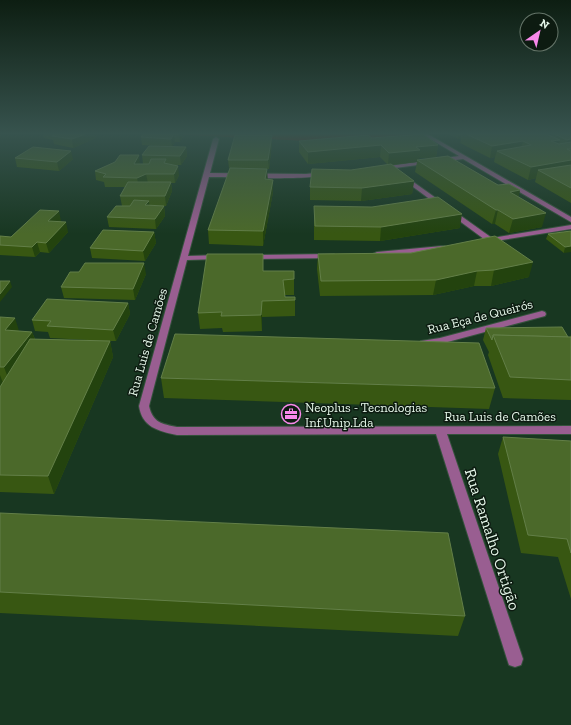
<svg xmlns="http://www.w3.org/2000/svg" width="571" height="725" font-family="'Zilla Slab',serif">
<style>
.green{fill:#731607}
.lines{fill:none;stroke-linecap:round;stroke-linejoin:round}
.street-casing{stroke:#35523d;stroke-width:2}
.street{fill:#995e91;fill-rule:evenodd}
.wall{fill:#385712}
.shaded-wall{fill:#23430e}
.building{fill:#4b692a;stroke:#637f48}
.labels{text-anchor:middle;stroke-width:3;stroke-linejoin:round;paint-order:stroke}
.street-label{font-size:13px;fill:#e7f9eb;stroke:#0d1b11}
.poi-label{font-size:13px;fill:#e7f9eb;stroke:#0d1b11;text-anchor:start}
.near-street-label{font-size:16px;fill:#e7f9eb;stroke:#0d1b11}
</style>
<rect width="100%" height="100%" fill="#183721"/>
<path class="green" d="M150,133H411L421,140L383,145Z"/>
<g class="lines">
<g class="street-casing">
<g id="street">
<path d="M420,133H426L571,217V222L463,159L380,170L379,169L382,167L459,156Z"/>
<path d="M216,137L219,139L210,173L306,174L324,172L327,174C316,181 228,177 209,177L188,256L219,255L223,257L219,259L187,260L149,406C153,423 162,424 177,427L571,426V434H447L523,659L521,665L515,667L509,665L507,659L436,434L177,435C158,431 142,427 139,406L213,139Z"/>
<path d="M401,176H405L492,238L571,225V229L483,243L482,241L484,239L401,178Z"/>
<path d="M442,246H445V250L377,256L373,254L377,252Z"/>
<path d="M331,254H334V258L251,259L247,257L251,255Z"/>
<path d="M542,311L545,312L546,314L545,316L440,344L424,346L419,343L421,341L440,338Z"/>
</g>
</g>
<use href="#street" class="street"/>
</g>
<g class="wall">
<path d="M43,133H96V138L73,148L54,144L53,140L44,138Z"/>
<path d="M183,133V137L180,142H175L172,147L142,145L141,137Z"/>
<path d="M447,133H544L552,136V133H571V203L535,182L536,178L528,180L494,162L495,157L490,158L460,143L461,139H458Z"/>
<path d="M372,138L438,145L436,157L419,158V160L498,185L520,190L518,197L542,227L509,233L495,224H492L415,172L417,162L392,165L414,181L412,194L361,201L310,200V187L351,170L388,165L380,157L308,164L299,152V141Z"/>
<path d="M272,143L269,169L235,168L268,179L273,180V192L263,246L209,244L208,230L230,168H229L228,160Z"/>
<path d="M186,147L187,156L181,165H171L179,175L175,183H171L172,191L166,206H157H164L165,216L156,229L109,227L107,217L130,206H122L120,196L125,187H105L104,182L96,180L95,171L143,164L142,155Z"/>
<path d="M15,158L73,159L59,171L17,167Z"/>
<path d="M314,206L460,228L380,241L314,240Z"/>
<path d="M61,221L60,222L68,232L49,253L40,252L35,257L0,255V236L11,237Z"/>
<path d="M571,231L564,253L546,239L548,234Z"/>
<path d="M154,232L156,243L145,261L92,258L90,248Z"/>
<path d="M411,253L529,277L491,286H474L433,295L320,296L317,269L318,254Z"/>
<path d="M264,271L294,279V295H285V297H295V316L262,317V331L223,332L222,328L200,329L198,313Z"/>
<path d="M146,274L135,300L64,298L61,287Z"/>
<path d="M128,303L130,314L116,341H110L113,357L54,494L0,492V317L19,331L32,332L35,339L106,341L50,338L48,332L35,331L32,320Z"/>
<path d="M486,328L568,337H570L571,335V400L503,398L488,355L489,352L483,340Z"/>
<path d="M161,378L495,388L489,409L164,398Z"/>
<path d="M503,437L571,441V599L558,557L521,553L498,454Z"/>
<path d="M0,513L465,616L458,636L0,613Z"/>
</g>
<g class="shaded-wall">
<path d="M88,133H96V138L73,148L72,139Z"/>
<path d="M180,133H183V137L180,142L179,134Z"/>
<path d="M174,134L175,142L172,147L171,139Z"/>
<path d="M272,135V143L269,169L268,160Z"/>
<path d="M459,135H461V139H458Z"/>
<path d="M571,139V147L565,148L567,140Z"/>
<path d="M560,140L557,151L551,141Z"/>
<path d="M523,141L520,153L497,151L495,157L490,158L492,146Z"/>
<path d="M381,145L380,157L308,164V152Z"/>
<path d="M438,145L436,157L419,158V161L417,160V162L388,165L389,153L416,147Z"/>
<path d="M186,147L187,156L181,165L180,156Z"/>
<path d="M71,151L73,159L59,171L57,162Z"/>
<path d="M139,155L140,164H134Z"/>
<path d="M571,160V172L538,170L536,178L528,180L531,167Z"/>
<path d="M178,166L179,175L175,183L174,174Z"/>
<path d="M267,169L268,181L265,179Z"/>
<path d="M146,174L148,183L139,188L137,178Z"/>
<path d="M273,180V192L263,246V231Z"/>
<path d="M414,181L412,194L361,201L362,188Z"/>
<path d="M171,182L172,191L166,206L165,196Z"/>
<path d="M520,190L517,203L510,192Z"/>
<path d="M149,201L150,210L145,205Z"/>
<path d="M164,206L165,216L156,229L155,219Z"/>
<path d="M496,210H498L495,224H492Z"/>
<path d="M59,211L61,221L51,231L48,221Z"/>
<path d="M546,213L542,227L509,233L513,219Z"/>
<path d="M462,214L460,228L380,241L381,227Z"/>
<path d="M66,222L68,232L49,253L46,243Z"/>
<path d="M154,232L156,243L145,261L143,251Z"/>
<path d="M37,242L40,252L35,257L32,247Z"/>
<path d="M571,246V252L564,253L565,247Z"/>
<path d="M533,262L529,277L491,286L494,270Z"/>
<path d="M144,263L146,274L135,300L133,289Z"/>
<path d="M477,271L474,286L433,295L436,280Z"/>
<path d="M10,281L12,287L0,302V294Z"/>
<path d="M262,301V331L261,315Z"/>
<path d="M128,303L130,314L116,341L113,330Z"/>
<path d="M15,318L20,334L5,330Z"/>
<path d="M32,332L38,348L10,384L4,367Z"/>
<path d="M110,341L113,357L54,494L48,476Z"/>
<path d="M0,375L3,383L0,388Z"/>
</g>
<g class="building">
<path d="M54,133H88L72,139L52,136L58,133Z"/>
<path d="M144,133H180L179,134H174L171,139L141,137Z"/>
<path d="M455,133H462L461,135H459Z"/>
<path d="M464,133H544L560,140L551,141L559,144L571,142V149H567L571,151V160L531,167L497,151L531,145L523,141L492,146Z"/>
<path d="M552,133H571V139L567,140Z"/>
<path d="M423,134L438,145L416,147L420,150L389,153L381,145L308,152L299,141L368,135L372,138Z"/>
<path d="M235,135H272L268,160H228Z"/>
<path d="M149,146L186,147L180,156L142,155Z"/>
<path d="M33,147L71,151L57,162L15,158Z"/>
<path d="M120,155H139L134,164H149L151,159H166L164,163L178,166L174,174H146L137,178L103,177L106,174L95,171L115,162Z"/>
<path d="M448,156L498,185L509,184L520,190L510,192L546,213L513,219L498,210H496L417,160Z"/>
<path d="M391,164L414,181L362,188L310,187L312,169L351,170Z"/>
<path d="M571,165V188L538,170Z"/>
<path d="M230,168L267,169L265,179L273,180L263,231L208,230Z"/>
<path d="M128,182H171L165,196H120Z"/>
<path d="M438,197L462,214L381,227L315,226L314,206L372,207Z"/>
<path d="M134,200L149,201L145,205L164,206L155,219L107,217L116,206H130Z"/>
<path d="M40,210L59,211L48,221L66,222L46,243L37,242L32,247L0,245V236L11,237Z"/>
<path d="M103,230L154,232L143,251L90,248Z"/>
<path d="M571,231V246L565,247L548,234Z"/>
<path d="M495,236L533,262L494,270L477,271L436,280L321,281L318,254L411,253Z"/>
<path d="M207,254H263V271H294V279L283,280L285,297H295V300L262,301L261,315L221,316L222,312L198,313Z"/>
<path d="M85,263H144L133,289L61,287L70,272H79Z"/>
<path d="M0,281H10L0,294Z"/>
<path d="M47,299L128,303L113,330L47,326L51,321L32,320Z"/>
<path d="M0,317L15,318L5,330L32,332L4,367H0Z"/>
<path d="M562,327L568,337L493,335L492,340L486,328Z"/>
<path d="M175,334L479,343L495,388L161,378Z"/>
<path d="M493,335L571,337V380L510,377Z"/>
<path d="M30,339L110,341L48,476L0,475V387Z"/>
<path d="M503,437L571,441V553L567,539L528,535Z"/>
<path d="M0,513L448,533L465,616L0,592Z"/>
</g>
<linearGradient id="sky" x2="0" y2="1"><stop stop-color="#0d1e12"/><stop offset="0.57" stop-color="#37534e"/><stop offset="1" stop-color="#37534e" stop-opacity="0"/></linearGradient>
<rect width="571" height="234" fill="url(#sky)"/>
<defs>
<g id="office-ring" transform="scale(1)"><circle r="9.5" fill="#0d1b11" stroke="#f888ea" stroke-width="1.5"/><path d="M-6-3h4V-5.5h4V-3h4V5H-6ZM-1-4.5V-3h2v-1.5ZM-6 0V1H6V0Z" fill="#f888ea"/></g>
</defs>
<g fill-rule="evenodd">
<use href="#office-ring" x="291" y="414"/>
</g>
<g class="labels">
<g class="street-label">
<text transform="translate(480 316) rotate(-14)" y="5">Rua Eça de Queirós</text>
<text transform="translate(147 342) rotate(-74)" y="5">Rua Luis de Camões</text>
<text x="500" y="421">Rua Luis de Camões</text>
</g>
<g class="poi-label">
<text x="305" y="412">Neoplus - Tecnologias<tspan x="305" dy="15">Inf.Unip.Lda</tspan></text>
</g>
<g class="near-street-label">
<text transform="translate(493 539) rotate(72)" y="6">Rua Ramalho Ortigão</text>
</g>
</g>
<g transform="translate(539 32) rotate(34)"><circle r="19" fill="#0d1b11" stroke="#647468"/>
<path d="M0-3L7 15L0 10L-7 15Z" fill="#f888ea"/>
<text y="-6" font-size="11" font-weight="bold" text-anchor="middle" fill="#e7f9eb">N</text>
</g>
</svg>
